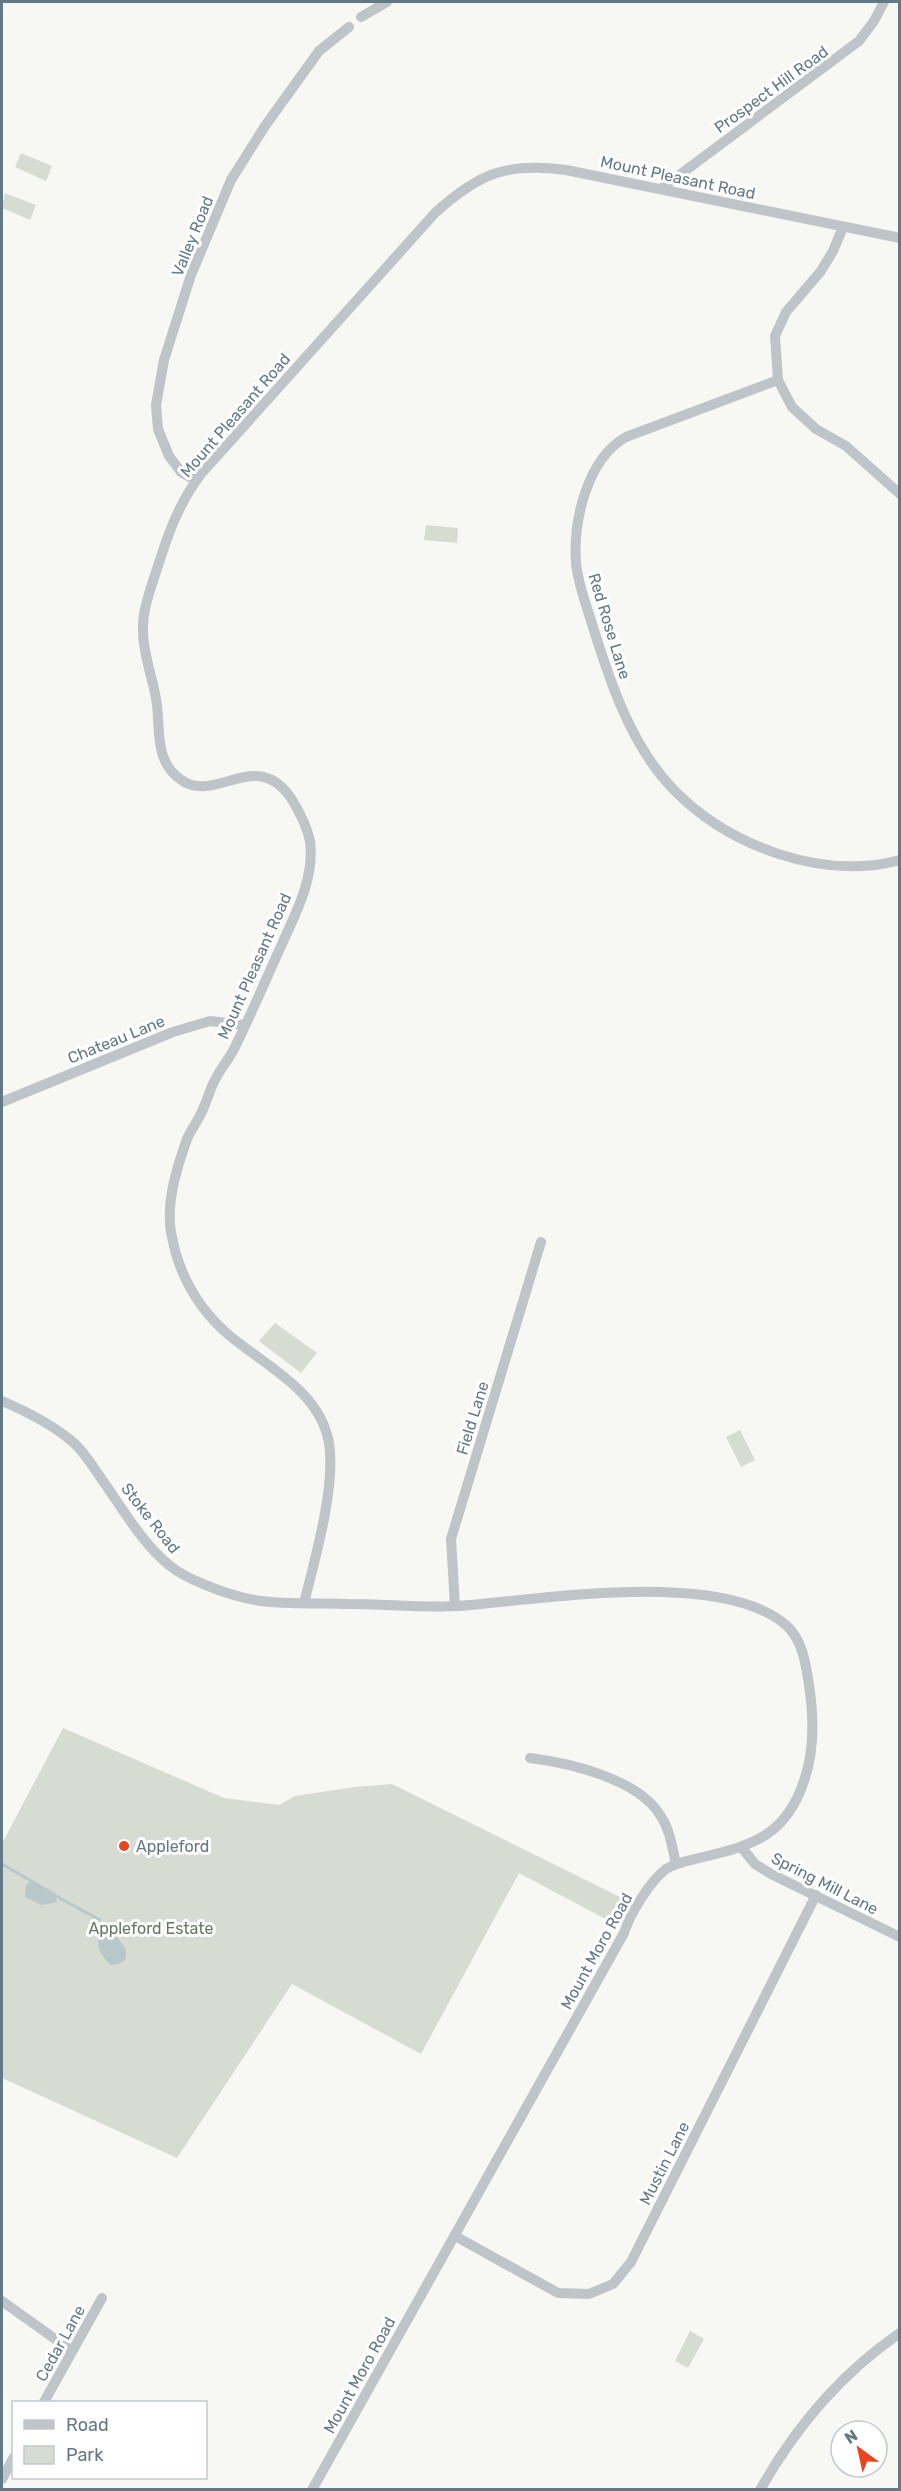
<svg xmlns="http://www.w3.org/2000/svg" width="901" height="2491" font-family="Rubik,sans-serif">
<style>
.green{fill:#d7dcd2}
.water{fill:#b9c7cb}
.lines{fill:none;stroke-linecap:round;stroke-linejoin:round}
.stream{stroke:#b9c7cb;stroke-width:3}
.minor{stroke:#bfc4c8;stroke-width:10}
.poi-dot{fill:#eb441f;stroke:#fff;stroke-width:2}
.labels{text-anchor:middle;stroke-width:6;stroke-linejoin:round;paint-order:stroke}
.street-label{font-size:16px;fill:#647986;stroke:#fff}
.poi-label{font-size:16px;fill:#647986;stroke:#fff;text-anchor:start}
.park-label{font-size:16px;fill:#667860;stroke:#fff}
</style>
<rect width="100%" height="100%" fill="#f7f7f3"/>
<g class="green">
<path d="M21,153L52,166L46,181L15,167Z"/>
<path d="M5,193L36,205L30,220L2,208Z"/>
<path d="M426,525L458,528L457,543L424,540Z"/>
<path d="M275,1323L317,1353L301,1373L259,1341Z"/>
<path d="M740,1430L755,1460L741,1467L726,1437Z"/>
<path d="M63,1728L224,1798L279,1805L295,1796L355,1787L392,1784L626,1900L613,1923L519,1873L421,2054L292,1984L177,2158L2,2078V1840H4Z"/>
<path d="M690,2331L704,2339L688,2368L675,2361Z"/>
</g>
<g class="water">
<path d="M30,1882H36L55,1893L57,1902L42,1905L25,1897L26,1885Z"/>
<path d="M111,1929L126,1949V1959L119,1964L111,1965C101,1956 95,1947 100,1933Z"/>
</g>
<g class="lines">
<g class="stream">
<path d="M2,1864L33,1882"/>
<path d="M54,1895L100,1920"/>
</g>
<g class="minor">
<path d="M361,17L387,2"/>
<path d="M662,188L859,41L874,21L884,2"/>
<path d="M843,227L833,251L821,271L786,312L775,336L778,380L792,407L816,429L846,446L900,494"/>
<path d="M778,380L626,437C587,459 573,521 576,563C578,584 586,604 592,624C610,682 631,746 674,790C729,846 822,881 900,860"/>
<path d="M196,480L181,472L169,456L158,429L156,405L164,360L191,275L231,180L265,126L319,51L349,27"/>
<path d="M2,1102L173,1032L210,1021L245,1025"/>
<path d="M2,1401C28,1412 52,1424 74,1443C86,1454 95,1470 105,1484C124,1511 143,1544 169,1565C185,1579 224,1593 245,1598C273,1605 319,1603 348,1604C385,1604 422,1608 458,1606C539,1600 723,1568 787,1626C803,1641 806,1665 809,1685C814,1717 815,1749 804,1781C786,1835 754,1845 703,1857C691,1860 677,1862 666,1869C650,1881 630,1914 624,1933L312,2490"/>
<path d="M304,1603C315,1559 336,1486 329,1443C320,1391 266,1366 230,1336C198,1309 178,1273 171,1232C166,1202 177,1167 187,1139C191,1129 199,1120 203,1109C208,1099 210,1088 216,1078C221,1068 229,1059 234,1049C251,1015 266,979 282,944C296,913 315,877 310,841C307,826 299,811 291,798C255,746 215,806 180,779C155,761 160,731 157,705C154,680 143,656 143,631C142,611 150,591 156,572C167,537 178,504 201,474L435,213C479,173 507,162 566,170L900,238"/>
<path d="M455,1606L451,1539L541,1242"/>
<path d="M530,1758C570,1763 638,1779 660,1815C670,1829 672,1847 676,1864"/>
<path d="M742,1848L755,1864L771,1874L900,1937"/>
<path d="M455,2236L558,2293L589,2294L613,2284L631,2262L816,1895"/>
<path d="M2,2301L72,2351"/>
<path d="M44,2402L102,2298"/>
<path d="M2,2479L14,2457"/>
<path d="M760,2490C795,2428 840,2374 900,2333"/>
</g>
</g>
<circle class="poi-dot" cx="124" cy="1846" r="6"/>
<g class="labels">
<g class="street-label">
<text transform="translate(771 89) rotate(-36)" y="6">Prospect Hill Road</text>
<text transform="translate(678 177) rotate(12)" y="6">Mount Pleasant Road</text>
<text transform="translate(192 236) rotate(-68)" y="6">Valley Road</text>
<text transform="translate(235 415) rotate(-49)" y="6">Mount Pleasant Road</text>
<text transform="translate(610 626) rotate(73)" y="6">Red Rose Lane</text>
<text transform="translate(254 966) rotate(-66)" y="6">Mount Pleasant Road</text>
<text transform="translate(116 1039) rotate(-22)" y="6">Chateau Lane</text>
<text transform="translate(472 1418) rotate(-73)" y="6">Field Lane</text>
<text transform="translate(151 1518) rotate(52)" y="6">Stoke Road</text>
<text transform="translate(825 1883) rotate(27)" y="6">Spring Mill Lane</text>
<text transform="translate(596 1951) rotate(-61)" y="6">Mount Moro Road</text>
<text transform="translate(664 2163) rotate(-63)" y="6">Mustin Lane</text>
<text transform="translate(60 2343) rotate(-61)" y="6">Cedar Lane</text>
<text transform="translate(359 2375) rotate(-61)" y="6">Mount Moro Road</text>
</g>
<g class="poi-label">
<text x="136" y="1852">Appleford</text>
</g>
<g class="park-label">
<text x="151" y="1934">Appleford Estate</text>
</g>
</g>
<rect width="901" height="2491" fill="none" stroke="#647986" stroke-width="6"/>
<rect x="12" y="2401" width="195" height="78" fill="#ffffff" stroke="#c1c9cf" stroke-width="1.5"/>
<rect x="24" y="2420" width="30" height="9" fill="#bfc4c8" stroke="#c1c9cf" stroke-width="1.5"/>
<text x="66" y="2431" font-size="18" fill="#647986">Road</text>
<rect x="24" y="2446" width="30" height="18" fill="#d7dcd2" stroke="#c1c9cf" stroke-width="1.5"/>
<text x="66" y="2461" font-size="18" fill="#647986">Park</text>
<g transform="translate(859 2449) rotate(327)"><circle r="28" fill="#ffffff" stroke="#c1c9cf" stroke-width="1.5"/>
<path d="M0-4.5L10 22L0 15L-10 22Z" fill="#eb441f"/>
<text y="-9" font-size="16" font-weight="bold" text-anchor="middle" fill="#647986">N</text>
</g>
</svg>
